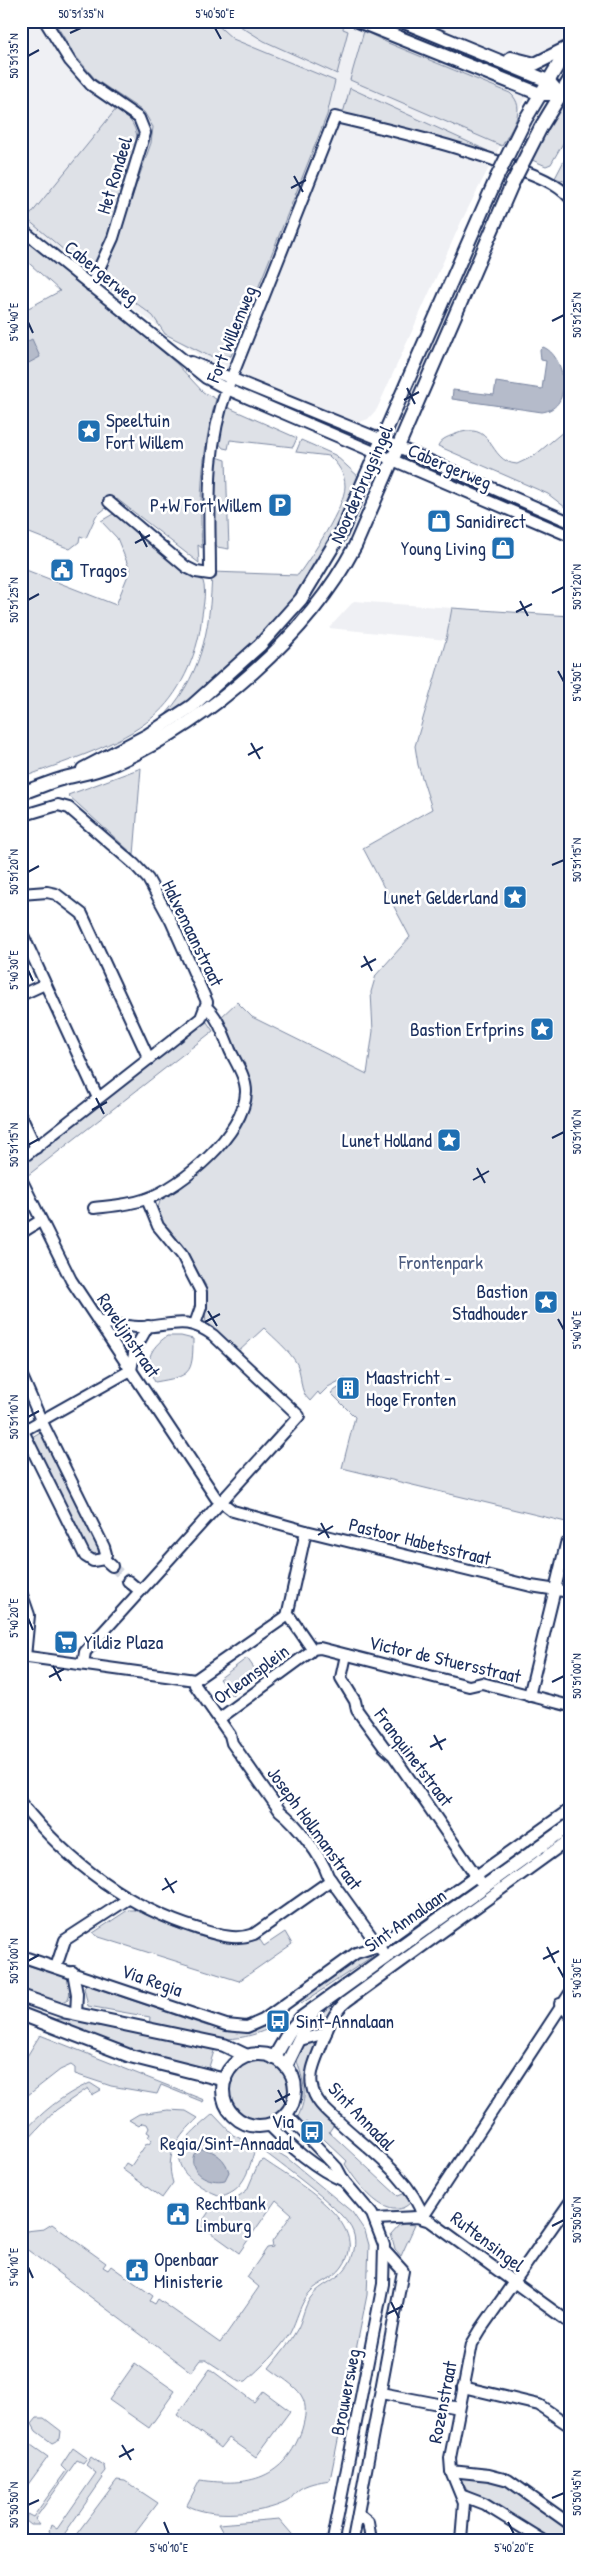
<svg xmlns="http://www.w3.org/2000/svg" width="591" height="2561" font-family="'Patrick Hand',sans-serif">
<style>
.built{fill:#eff0f4}
.green{fill:#dee1e7;stroke:#7c88a2}
.water{fill:#b5bbca;stroke:#77839f}
.lines{fill:none;stroke-linecap:round;stroke-linejoin:round}
.minor-tunnel{stroke:#d1d5df;stroke-width:10;stroke-dasharray:10 5;stroke-linecap:butt}
.minor-casing{stroke:#1b2f5e;stroke-width:14}
.major-casing{stroke:#1b2f5e;stroke-width:16}
.minor{stroke:#fff;stroke-width:10}
.major{stroke:#fff;stroke-width:12}
.major-bridge-casing{stroke:#1b2f5e;stroke-width:16;stroke-linecap:butt}
.major-bridge{stroke:#fff;stroke-width:12}
.ticks{fill:none;stroke:#1b2f5e;stroke-width:2}
.labels{text-anchor:middle;stroke-width:5;stroke-linejoin:round;paint-order:stroke}
.street-label{font-size:19px;fill:#1b2f5e;stroke:#fff}
.poi-label{font-size:19px;fill:#1b2f5e;stroke:#fff;text-anchor:start}
.park-label{font-size:19px;fill:#4c5c80;stroke:#fff}
.neatline{fill:none;stroke:#1b2f5e;stroke-width:2}
.ticks-label{font-size:12px;text-anchor:middle;fill:#1b2f5e}
</style>
<rect width="100%" height="100%" fill="#fff"/>
<filter id="ink" filterUnits="userSpaceOnUse"><feTurbulence type="fractalNoise" baseFrequency=".02" numOctaves="2"/><feDisplacementMap in="SourceGraphic" scale="10" xChannelSelector="R" yChannelSelector="G"/><feConvolveMatrix kernelMatrix="1 2 1 2 8 2 1 2 1" color-interpolation-filters="sRGB"/></filter>
<g filter="url(#ink)">
<g class="built">
<path d="M21,21H570V30L519,109L461,222L377,409L368,419L355,424L254,385L210,363L128,305L21,220Z"/>
<path d="M354,601L452,608L446,640L329,628Z"/>
</g>
<g class="green">
<path d="M54,21H213L233,39L335,81L327,115L231,356H209L165,334L153,316L131,299L122,297L107,285L103,279L151,143L153,127L144,112L96,80L74,54Z"/>
<path d="M232,21L344,22L343,29L348,31L337,74L264,41Z"/>
<path d="M364,31L388,43L510,93C528,109 511,129 502,146L350,80Z"/>
<path d="M350,88L488,151L343,113Z"/>
<path d="M570,90V131L551,164L546,166L532,160L550,123Z"/>
<path d="M117,108C131,118 137,128 138,144L103,249L95,265L84,267L27,219Z"/>
<path d="M570,149V183L555,178Z"/>
<path d="M21,233L177,364L203,392L216,399C202,449 199,496 202,548L198,545L199,563L117,499L96,516L86,538L80,536L79,542L70,549L27,532L21,545V312L60,291L21,256Z"/>
<path d="M227,407L297,438L293,447L230,440L228,449L223,448L218,442Z"/>
<path d="M570,426V511L548,494L438,446C440,440 447,437 453,435C496,417 486,462 517,464L534,456Z"/>
<path d="M301,440L335,455L360,478L344,517L320,559L285,611L223,676L158,723C202,677 210,632 212,572L298,575C311,557 345,507 345,486C345,474 338,464 329,456L296,452Z"/>
<path d="M217,457L226,460L229,549L217,547L214,542L212,494Z"/>
<path d="M113,514L184,570L203,581C207,593 202,611 201,623C197,656 179,696 153,717C121,745 61,763 21,778V568L116,605L130,570L117,538L101,521Z"/>
<path d="M452,608L570,616V1523L342,1468L355,1417L331,1393L347,1382L345,1378L328,1387L320,1395L318,1392L310,1401C298,1390 303,1377 297,1364C289,1350 275,1339 264,1328L238,1352L206,1324L203,1288L206,1286L186,1250L168,1227H163L157,1211L160,1201L247,1108C252,1096 253,1089 249,1077L220,1018L237,1002L252,1017L367,1074L373,1031L371,992L376,975L410,937L363,848L432,809L418,765L415,746L446,640Z"/>
<path d="M141,768L134,855L68,795Z"/>
<path d="M205,1019L213,1031L27,1176L22,1163Z"/>
<path d="M115,1327L136,1331L137,1333L130,1352L128,1353L112,1330Z"/>
<path d="M167,1336H181L193,1339C193,1375 190,1376 155,1382C144,1362 149,1349 167,1336Z"/>
<path d="M42,1431L104,1552L99,1558L87,1553L32,1437Z"/>
<path d="M247,1658L259,1675L232,1696L219,1679Z"/>
<path d="M128,1910H135C168,1924 224,1954 258,1937L264,1946L285,1932L292,1944L239,1981L99,1937L93,1933Z"/>
<path d="M374,1951L376,1954L301,2004L299,2001L271,2021L274,2026C259,2034 244,2038 227,2039L149,2025L150,2017L88,2006L84,1988L87,1985L207,2026L236,2030L357,1957Z"/>
<path d="M21,1963L68,1978L71,1989L68,1999L58,2004L21,1992Z"/>
<path d="M387,1963L389,1967L343,2001L309,2073L335,2123L329,2132L398,2196L408,2192L412,2201C388,2228 356,2181 345,2164L347,2161L306,2122L300,2127L297,2119C309,2094 304,2083 296,2058L311,2023L318,2015Z"/>
<path d="M56,2019H69L215,2048L208,2070L140,2054L55,2022Z"/>
<path d="M40,2035L204,2100L203,2102L161,2085L157,2094L111,2086L75,2074V2068L71,2065L60,2070L23,2099L27,2105L21,2112V2066Z"/>
<circle cx="259" cy="2090" r="30"/>
<path d="M90,2083L101,2090L92,2095L88,2088L56,2110L21,2147V2135C41,2113 62,2095 90,2083Z"/>
<path d="M168,2110L186,2111L198,2118C178,2137 164,2154 173,2183L162,2198L122,2169L126,2163L131,2166L147,2143L149,2144L152,2140L148,2137L150,2134L147,2132L149,2128L147,2124L142,2123L139,2126L129,2120L139,2114Z"/>
<path d="M213,2114L233,2135L256,2146C249,2167 246,2190 221,2196C201,2189 164,2168 185,2141C192,2131 204,2122 213,2114Z"/>
<path d="M269,2147L287,2158L352,2212L365,2231L369,2245L367,2295L330,2480C319,2482 307,2483 297,2491C293,2495 291,2500 286,2502C262,2514 210,2519 187,2505L200,2480C249,2487 285,2479 302,2429C305,2418 308,2406 301,2395C295,2385 279,2376 269,2368C279,2355 290,2343 298,2328C303,2318 304,2306 311,2297C321,2283 338,2281 348,2265C354,2256 357,2242 353,2232C346,2211 285,2168 266,2153Z"/>
<path d="M264,2160C293,2181 374,2223 342,2267C334,2279 319,2282 310,2292C300,2303 297,2320 290,2333C279,2351 261,2367 246,2381L240,2382L206,2360H200L191,2372L21,2245V2239L25,2240L26,2231L44,2229L52,2224L106,2263L103,2267L108,2270L111,2266L153,2296L150,2301L155,2304L158,2299L220,2343L259,2287L247,2277L267,2248L273,2247L272,2242L292,2214L276,2200L239,2253L200,2225L210,2210L228,2204L247,2190L259,2162Z"/>
<path d="M405,2224L415,2225L401,2256L395,2249L391,2234L399,2225Z"/>
<path d="M135,2363L175,2391L149,2428L109,2400Z"/>
<path d="M210,2369L254,2402L263,2391L290,2411L256,2457L229,2438L221,2448L177,2415Z"/>
<path d="M37,2418H44L61,2431L60,2439L52,2443L36,2431L32,2424Z"/>
<path d="M21,2438L48,2457L21,2494Z"/>
<path d="M73,2448L87,2458L83,2463L77,2460L35,2519L40,2525H31L26,2521L27,2514L33,2517L66,2471L61,2466Z"/>
<path d="M91,2457L104,2466L105,2471L101,2476L103,2478L63,2536H53L49,2531L51,2525L57,2529L96,2473L86,2465Z"/>
<path d="M458,2475L503,2482L523,2493L570,2530V2540H548L473,2495L467,2490Z"/>
<path d="M117,2480L125,2481L158,2503L130,2540H114L109,2537L107,2540H72Z"/>
<path d="M279,2519L297,2540H227L218,2524Z"/>
</g>
<g class="water">
<path d="M32,339L40,357L21,367V345Z"/>
<path d="M543,347C565,355 575,408 542,412L452,399L453,390L494,395L496,382L542,389L546,361L541,360L540,350Z"/>
<path d="M202,2149C215,2150 226,2160 229,2172L225,2180C209,2184 187,2172 194,2154Z"/>
</g>
<g class="lines">
<path class="minor-tunnel" d="M112,1566L128,1581"/>
<g class="minor-casing">
<g id="minor">
<path d="M45,21L70,61L91,85L139,118L145,133L113,238L91,286"/>
<path d="M21,229L206,378L227,389L570,536"/>
<path d="M191,362L382,440L570,522"/>
<path d="M109,502L186,567L196,572L210,574C210,510 204,451 227,389L335,117C395,131 455,145 513,167C532,174 556,182 570,198"/>
<path d="M21,816L58,805L69,808L134,864L148,879L171,921L207,1002L201,1018L21,1159"/>
<path d="M21,894L47,892L56,894L82,914L149,1059"/>
<path d="M21,931L98,1098"/>
<path d="M21,995L45,984"/>
<path d="M21,1116L36,1148"/>
<path d="M21,1179L71,1280L216,1498L233,1511L306,1531L531,1586L570,1592"/>
<path d="M147,1199L158,1226L182,1255L201,1292V1307L195,1324"/>
<path d="M94,1208C111,1206 129,1205 146,1199C182,1187 245,1133 246,1092C246,1077 236,1063 230,1050C224,1036 218,1016 206,1007"/>
<path d="M21,1233L40,1221"/>
<path d="M21,1374L41,1420L104,1547L106,1554L104,1559"/>
<path d="M21,1427L85,1556L93,1561L104,1559"/>
<path d="M21,1432L131,1370L135,1349L148,1326"/>
<path d="M104,1559L112,1566"/>
<path d="M128,1581L140,1591"/>
<path d="M21,1592L29,1615L25,1657"/>
<path d="M287,1616L306,1531"/>
<path d="M287,1616L290,1617L312,1649"/>
<path d="M312,1649L320,1648L469,1686L482,1683L570,1706"/>
<path d="M346,1655L341,1678L355,1701L357,1710L384,1747L393,1755L479,1880"/>
<path d="M21,1656L195,1680"/>
<path d="M83,1664L85,1652L299,1416L213,1335C186,1315 171,1326 142,1327C127,1327 113,1324 98,1321"/>
<path d="M195,1680V1685L230,1735L232,1743L280,1811C296,1823 322,1857 328,1876L382,1951"/>
<path d="M195,1680L287,1616"/>
<path d="M529,1696L566,1544"/>
<path d="M219,1719L310,1652L312,1649"/>
<path d="M21,1803C68,1862 127,1907 199,1929C218,1935 235,1941 254,1934L331,1880"/>
<path d="M21,1956L226,2025L247,2027L263,2020L356,1953L378,1946L570,1809"/>
<path d="M56,1967L65,1940L128,1899"/>
<path d="M73,1972L77,1994L76,2014"/>
<path d="M560,2004L570,2015"/>
<path d="M300,2040L326,2033"/>
<path d="M286,2114L337,2168L344,2181L372,2214L384,2245L383,2284L333,2540"/>
<path d="M269,2125C290,2146 315,2169 344,2181"/>
<path d="M423,2217C412,2179 368,2149 339,2122C328,2112 314,2101 312,2086C309,2073 316,2059 321,2046C327,2029 333,2012 347,2001L570,1839"/>
<path d="M423,2217L570,1993"/>
<path d="M375,2219L417,2217L430,2221L570,2323"/>
<path d="M463,2387L539,2405L570,2426"/>
<path d="M381,2393L459,2408"/>
<path d="M451,2471L489,2475L508,2480L570,2524"/>
<path d="M463,2496L484,2504L542,2540"/>
<path d="M358,2514L368,2522L371,2540"/>
<path d="M353,2540L403,2271L384,2250"/>
<path d="M461,2540L464,2503L451,2471L450,2458L472,2344L481,2329L570,2202"/>
</g>
</g>
<g class="major-casing">
<g id="major">
<path d="M358,21L540,94H560"/>
<path d="M402,21L548,81L560,94"/>
<path d="M511,58L535,64L569,47"/>
<path d="M525,120L567,50"/>
<path d="M541,127L570,79"/>
<path d="M83,769L148,735L192,706L260,645L301,599L341,533L497,177"/>
<path d="M21,793C37,788 52,781 68,777C86,773 102,770 118,762C210,720 308,636 355,546L512,184"/>
<path d="M21,1996L67,2012L224,2045L247,2056"/>
<path d="M21,2014L130,2056L225,2080"/>
<circle cx="259" cy="2090" r="36"/>
<path d="M274,2058L289,2032L301,2018L570,1825"/>
<path d="M286,2066L314,2009"/>
</g>
</g>
<use href="#minor" class="minor"/>
<use href="#major" class="major"/>
<g class="major-bridge-casing">
<g id="major-bridge">
<path d="M497,177L525,120"/>
<path d="M512,184L541,127"/>
</g>
</g>
<use href="#major-bridge" class="major-bridge"/>
</g>
</g>
<path class="ticks" d="M215,28L221,39M70,33L81,28M28,56L39,50M294,176L303,192M291,188L306,180M552,321L564,315M28,322L33,333M407,388L415,404M404,400L419,392M139,531L147,547M135,543L150,535M552,593L564,587M28,600L39,594M520,601L528,616M516,612L532,604M558,671L564,682M251,743L260,759M248,755L263,747M552,865L564,860M28,872L39,866M364,956L372,971M361,967L376,959M28,970L33,981M96,1098L104,1114M92,1110L107,1102M552,1138L564,1132M28,1145L39,1139M477,1168L485,1183M473,1180L489,1171M208,1311L217,1326M558,1319L564,1330M205,1322L220,1314M28,1417L39,1411M321,1523L329,1538M318,1535L333,1526M28,1618L33,1630M53,1666L61,1681M49,1677L64,1669M552,1682L564,1676M434,1735L442,1750M430,1747L446,1739M165,1878L174,1893M162,1890L177,1881M547,1947L555,1963M543,1959L559,1951M28,1961L39,1955M558,1967L564,1978M278,2090L286,2105M275,2102L290,2094M552,2226L564,2220M28,2267L33,2278M391,2302L399,2318M387,2314L403,2306M122,2445L131,2460M119,2457L134,2449M552,2498L564,2493M28,2505L39,2500M164,2522L169,2534M508,2522L514,2534"/>
<defs>
<g id="sight-square" transform="scale(1.25)"><rect x="-9" y="-9" width="18" height="18" rx="4" fill="#1f6fb2" stroke="#fff"/><path d="M0-6L1.8-2.2L6-1.7L2.9 1.2L3.7 5.4L0 3.3L-3.7 5.4L-2.9 1.2L-6-1.7L-1.8-2.2Z" fill="#fff"/></g>
<g id="parking-square" transform="scale(1.25)"><rect x="-9" y="-9" width="18" height="18" rx="4" fill="#1f6fb2" stroke="#fff"/><path d="M-3.5-5.5H1a3.5 3.5 0 0 1 0 7H-1V5.5H-3.5ZM-1-3.4V-.6H.8a1.4 1.4 0 0 0 0-2.8Z" fill="#fff"/></g>
<g id="shop-square" transform="scale(1.25)"><rect x="-9" y="-9" width="18" height="18" rx="4" fill="#1f6fb2" stroke="#fff"/><path d="M-5-2.5h2.3a2.7 3.5 0 0 1 5.4 0H5L5.5 6h-11ZM-1.5-2.5h3a1.5 2.3 0 0 0-3 0Z" fill="#fff"/></g>
<g id="civic-square" transform="scale(1.25)"><rect x="-9" y="-9" width="18" height="18" rx="4" fill="#1f6fb2" stroke="#fff"/><path d="M-.6-6.5H3V-4.5H.6V-3L4-1V1h2V6H-6V1h2V-1L-.6-3ZM-1.2 2.5V6h2.4V2.5Z" fill="#fff"/></g>
<g id="building-square" transform="scale(1.25)"><rect x="-9" y="-9" width="18" height="18" rx="4" fill="#1f6fb2" stroke="#fff"/><path d="M-4-6H4V6H1V3H-1V6H-4ZM-2.5-4.3h1.7v1.8h-1.7ZM.8-4.3h1.7v1.8H.8ZM-2.5-1h1.7V.8h-1.7ZM.8-1h1.7V.8H.8Z" fill="#fff"/></g>
<g id="supermarket-square" transform="scale(1.25)"><rect x="-9" y="-9" width="18" height="18" rx="4" fill="#1f6fb2" stroke="#fff"/><path d="M-6-5.5h2.5l.6 2H6L4.5 2H-2.5L-4.4-4H-6ZM-1.5 3.2a1.3 1.3 0 1 0 .1 0ZM3 3.2a1.3 1.3 0 1 0 .1 0Z" fill="#fff"/></g>
<g id="bus-square" transform="scale(1.25)"><rect x="-9" y="-9" width="18" height="18" rx="4" fill="#1f6fb2" stroke="#fff"/><path d="M-5-6H5V4H4V6H2V4H-2V6H-4V4H-5ZM-3.5-4V0h7V-4ZM-3.5 1.2v1.5H-2V1.2ZM2 1.2v1.5H3.5V1.2Z" fill="#fff"/></g>
</defs>
<g fill-rule="evenodd">
<use href="#sight-square" x="89" y="431"/>
<use href="#parking-square" x="280" y="505"/>
<use href="#shop-square" x="439" y="521"/>
<use href="#shop-square" x="503" y="548"/>
<use href="#civic-square" x="62" y="570"/>
<use href="#sight-square" x="515" y="897"/>
<use href="#sight-square" x="542" y="1029"/>
<use href="#sight-square" x="449" y="1140"/>
<use href="#sight-square" x="546" y="1302"/>
<use href="#building-square" x="348" y="1388"/>
<use href="#supermarket-square" x="66" y="1642"/>
<use href="#bus-square" x="278" y="2021"/>
<use href="#bus-square" x="312" y="2132"/>
<use href="#civic-square" x="178" y="2214"/>
<use href="#civic-square" x="137" y="2270"/>
</g>
<g class="labels">
<g class="street-label">
<text transform="translate(114 175) rotate(-73)" y="7">Het Rondeel</text>
<text transform="translate(102 272) rotate(39)" y="7">Cabergerweg</text>
<text transform="translate(231 334) rotate(-68)" y="7">Fort Willemweg</text>
<text transform="translate(450 466) rotate(23)" y="7">Cabergerweg</text>
<text transform="translate(361 484) rotate(-66)" y="7">Noorderbrugsingel</text>
<text transform="translate(193 933) rotate(64)" y="7">Halvemaanstraat</text>
<text transform="translate(129 1335) rotate(56)" y="7">Ravelijnstraat</text>
<text transform="translate(420 1541) rotate(14)" y="7">Pastoor Habetsstraat</text>
<text transform="translate(445 1659) rotate(13)" y="7">Victor de Stuersstraat</text>
<text transform="translate(251 1674) rotate(-36)" y="7">Orleansplein</text>
<text transform="translate(414 1757) rotate(53)" y="7">Franquinetstraat</text>
<text transform="translate(315 1828) rotate(54)" y="7">Joseph Hollmanstraat</text>
<text transform="translate(405 1920) rotate(-35)" y="7">Sint Annalaan</text>
<text transform="translate(152 1980) rotate(19)" y="7">Via Regia</text>
<text transform="translate(362 2116) rotate(46)" y="7">Sint Annadal</text>
<text transform="translate(488 2241) rotate(37)" y="7">Ruttensingel</text>
<text transform="translate(345 2392) rotate(-79)" y="7">Brouwersweg</text>
<text transform="translate(442 2402) rotate(-79)" y="7">Rozenstraat</text>
</g>
<g class="poi-label">
<text x="106" y="427">Speeltuin<tspan x="106" dy="22">Fort Willem</tspan></text>
<text x="262" y="512" text-anchor="end">P+W Fort Willem</text>
<text x="456" y="528">Sanidirect</text>
<text x="486" y="555" text-anchor="end">Young Living</text>
<text x="80" y="577">Tragos</text>
<text x="498" y="904" text-anchor="end">Lunet Gelderland</text>
<text x="524" y="1036" text-anchor="end">Bastion Erfprins</text>
<text x="432" y="1147" text-anchor="end">Lunet Holland</text>
<text x="528" y="1298" text-anchor="end">Bastion<tspan x="528" dy="22">Stadhouder</tspan></text>
<text x="366" y="1384">Maastricht -<tspan x="366" dy="22">Hoge Fronten</tspan></text>
<text x="84" y="1649">Yildiz Plaza</text>
<text x="296" y="2028">Sint-Annalaan</text>
<text x="294" y="2128" text-anchor="end">Via<tspan x="294" dy="22">Regia/Sint-Annadal</tspan></text>
<text x="196" y="2210">Rechtbank<tspan x="196" dy="22">Limburg</tspan></text>
<text x="154" y="2266">Openbaar<tspan x="154" dy="22">Ministerie</tspan></text>
</g>
<g class="park-label">
<text x="441" y="1269">Frontenpark</text>
</g>
</g>
<rect width="591" height="2561" fill="none" stroke="#fff" stroke-width="55"/>
<rect x="28" y="28" width="536" height="2506" class="neatline"/>
<g class="ticks-label">
<text x="81" y="18">50°51'35"N</text>
<text x="215" y="18">5°40'50"E</text>
<text transform="translate(14 56) rotate(-90)" y="4">50°51'35"N</text>
<text transform="translate(577 315) rotate(-90)" y="4">50°51'25"N</text>
<text transform="translate(14 322) rotate(-90)" y="4">5°40'40"E</text>
<text transform="translate(577 587) rotate(-90)" y="4">50°51'20"N</text>
<text transform="translate(14 600) rotate(-90)" y="4">50°51'25"N</text>
<text transform="translate(577 682) rotate(-90)" y="4">5°40'50"E</text>
<text transform="translate(577 860) rotate(-90)" y="4">50°51'15"N</text>
<text transform="translate(14 872) rotate(-90)" y="4">50°51'20"N</text>
<text transform="translate(14 970) rotate(-90)" y="4">5°40'30"E</text>
<text transform="translate(577 1132) rotate(-90)" y="4">50°51'10"N</text>
<text transform="translate(14 1145) rotate(-90)" y="4">50°51'15"N</text>
<text transform="translate(577 1330) rotate(-90)" y="4">5°40'40"E</text>
<text transform="translate(14 1417) rotate(-90)" y="4">50°51'10"N</text>
<text transform="translate(14 1618) rotate(-90)" y="4">5°40'20"E</text>
<text transform="translate(577 1676) rotate(-90)" y="4">50°51'00"N</text>
<text transform="translate(14 1961) rotate(-90)" y="4">50°51'00"N</text>
<text transform="translate(577 1978) rotate(-90)" y="4">5°40'30"E</text>
<text transform="translate(577 2220) rotate(-90)" y="4">50°50'50"N</text>
<text transform="translate(14 2267) rotate(-90)" y="4">5°40'10"E</text>
<text transform="translate(577 2493) rotate(-90)" y="4">50°50'45"N</text>
<text transform="translate(14 2505) rotate(-90)" y="4">50°50'50"N</text>
<text x="169" y="2552">5°40'10"E</text>
<text x="514" y="2552">5°40'20"E</text>
</g>
</svg>
